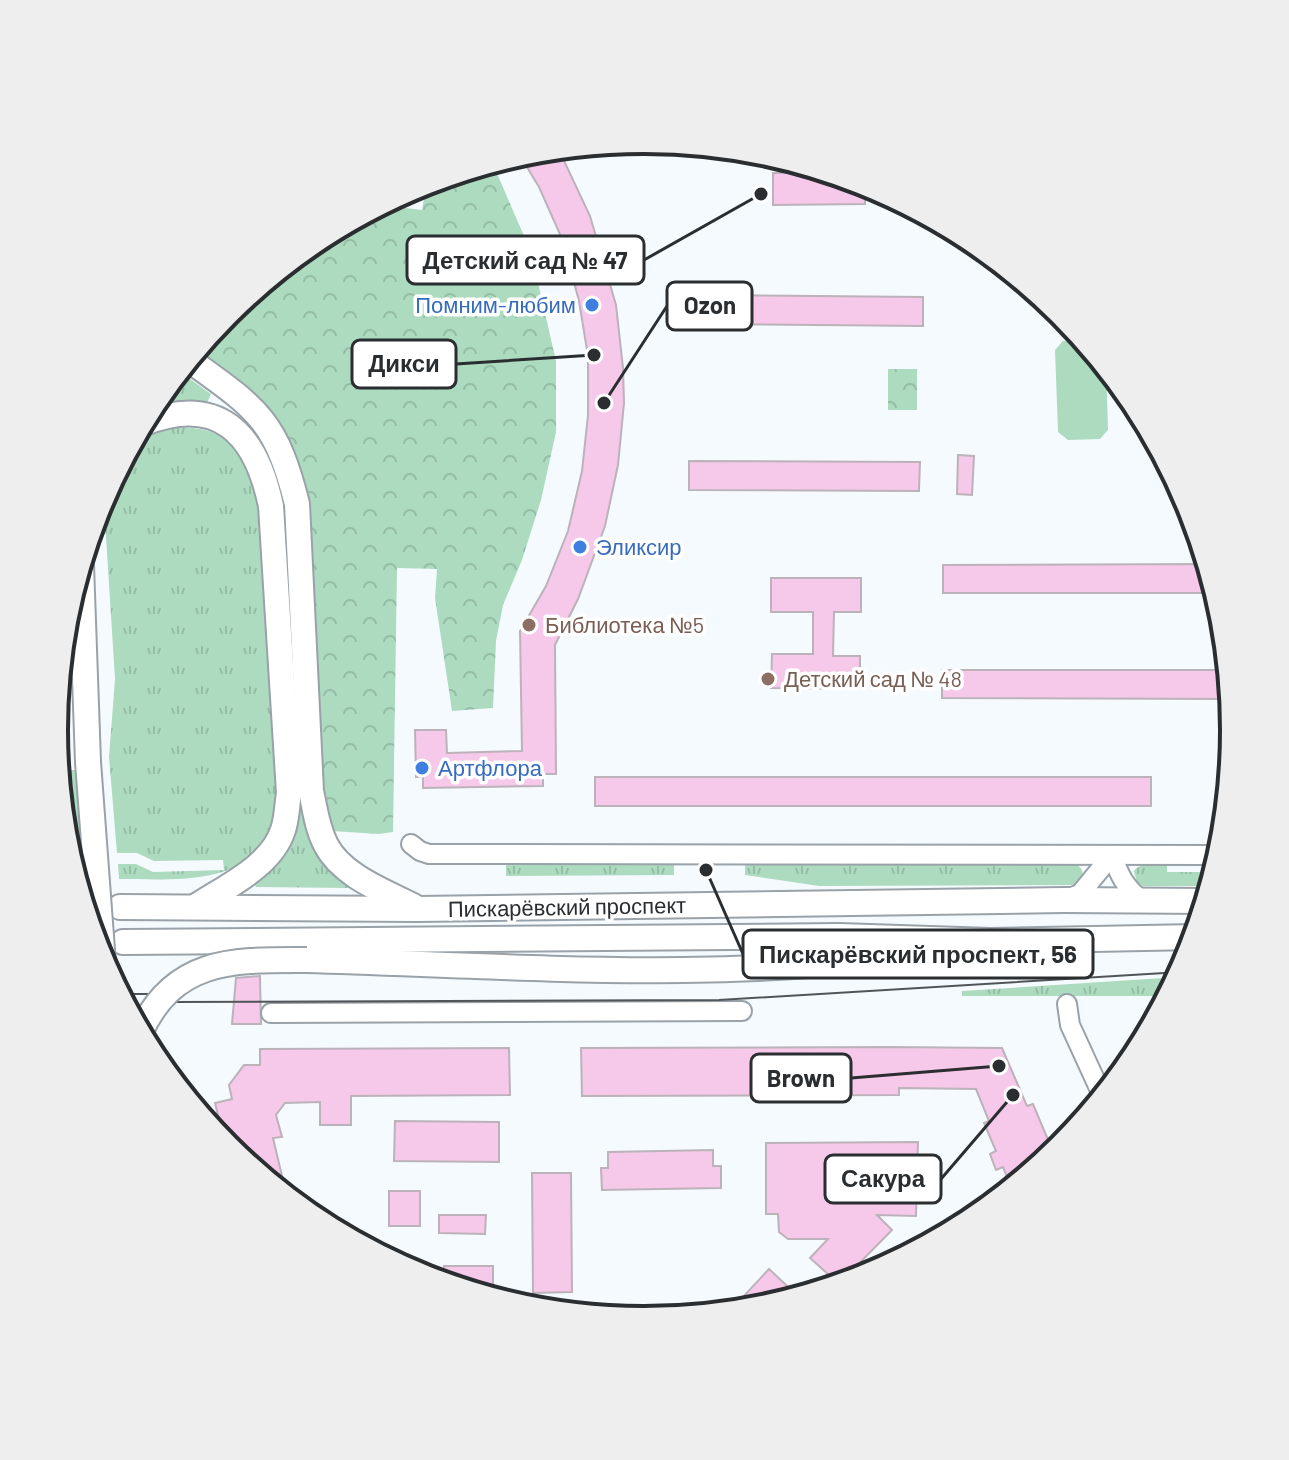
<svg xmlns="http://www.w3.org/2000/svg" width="1289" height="1460" font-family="Barlow,sans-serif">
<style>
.grass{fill:url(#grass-tufts)}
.park{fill:url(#park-crowns)}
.pitch{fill:#addbbf}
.building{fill:#f6c8e9;stroke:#bcb2b9;stroke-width:2}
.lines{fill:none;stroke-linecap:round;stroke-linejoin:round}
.minor-casing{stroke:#99a2a9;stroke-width:22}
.major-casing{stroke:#99a2a9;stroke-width:28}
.minor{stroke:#fff;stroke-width:18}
.major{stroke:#fff;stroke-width:24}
.tram{stroke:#515558;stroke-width:2}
.major-bridge-casing{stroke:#99a2a9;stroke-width:28;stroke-linecap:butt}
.major-bridge{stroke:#fff;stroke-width:24}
.shop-dot{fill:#3f7fe0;stroke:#fff;stroke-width:3}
.education-dot{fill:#8d6e63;stroke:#fff;stroke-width:3}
.labels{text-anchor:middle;stroke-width:7;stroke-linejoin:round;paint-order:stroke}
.shop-label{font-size:22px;fill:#366cbe;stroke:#fff;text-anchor:start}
.education-label{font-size:22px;fill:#785e54;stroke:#fff;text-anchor:start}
.street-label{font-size:22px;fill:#2a2e31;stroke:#fff}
.rim{fill:none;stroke:#2a2e31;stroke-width:4}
.leader{fill:none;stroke:#2a2e31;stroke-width:3}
.callout-dot{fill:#2a2e31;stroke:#fff;stroke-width:3}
.callout{fill:#fff;stroke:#2a2e31;stroke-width:3}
.callout-label{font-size:24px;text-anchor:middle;font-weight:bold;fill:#2a2e31}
</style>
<defs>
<pattern id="grass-tufts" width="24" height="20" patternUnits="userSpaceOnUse" patternTransform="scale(2)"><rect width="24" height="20" fill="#addbbf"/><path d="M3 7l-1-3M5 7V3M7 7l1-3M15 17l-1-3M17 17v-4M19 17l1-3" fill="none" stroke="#95bca5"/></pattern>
<pattern id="park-crowns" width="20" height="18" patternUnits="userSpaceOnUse" patternTransform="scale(2)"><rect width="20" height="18" fill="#addbbf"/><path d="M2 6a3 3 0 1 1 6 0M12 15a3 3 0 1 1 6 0" fill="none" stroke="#95bca5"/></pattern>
</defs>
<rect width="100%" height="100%" fill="#f5faff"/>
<g class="grass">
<path d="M179,371L211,394L207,403H170L151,408Z"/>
<path d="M176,427C228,428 234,444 258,485L279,791C276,805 275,821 270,834C244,887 168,879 119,879L118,864H136L153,872L224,870L223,860L154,861L137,853H117L109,757L115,679L105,521C111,473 124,435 176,427Z"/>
<path d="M299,806H302C306,837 319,869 348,883L349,888L256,887L254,883C283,866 296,837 299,806Z"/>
<path d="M674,864V875L506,876V865Z"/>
<path d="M1075,864C1086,869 1085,881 1074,885L819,886L745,875V865Z"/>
<path d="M1167,864V872H1216L1211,886H1143L1137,883L1134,871C1142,861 1155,864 1167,864Z"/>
<path d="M1179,977L1169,996H962V991Z"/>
</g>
<g class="park">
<path d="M492,162L531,252L556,361V432L541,500L522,560L503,605L496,641L493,708L452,711L435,598L437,569L397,568L393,832L379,834L332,831L323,791L307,505C300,460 286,422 251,391C235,376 214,364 196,350L227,312L317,239L381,205L422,210L427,182Z"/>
<rect x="888" y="369" width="29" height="41"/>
</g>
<g class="pitch">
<path d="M1063,341H1085L1106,366L1108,430L1100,439L1068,440L1058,432L1055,350Z"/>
<path d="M58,770H101L108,852H67Z"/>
</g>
<g class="building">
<path d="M558,148L590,216L616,305L623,368L624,403L618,465L605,526L578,599L555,645L556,774H543V786L423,788V776L416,777L415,730H446L447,753L522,751L520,631L546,586L568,531L582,471L588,415V356L579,301L563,241L539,187L519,154Z"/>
<path d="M819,169L865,183V204L773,205V173L819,172Z"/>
<path d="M692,295L923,297V326L692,324Z"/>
<path d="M958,455L974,456L972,495L957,494Z"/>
<path d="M689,461L920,462L919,491L689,490Z"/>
<path d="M1208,564L1217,593H943V565Z"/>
<path d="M771,578H861V612H834L833,656H860V689L771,688L772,654H813V612H771Z"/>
<path d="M942,670H1229L1232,699L942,698Z"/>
<rect x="595" y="777" width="556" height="29"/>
<path d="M260,976L261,1024H232L236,978Z"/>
<path d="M889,1047L1002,1048L1027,1106L1033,1104L1054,1154L1012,1189L1003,1167L996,1170L990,1154L996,1151L984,1123L989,1121L976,1089L899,1088V1095L582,1096L581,1048Z"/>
<path d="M509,1048L510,1095L351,1096V1125H320V1102L285,1103L276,1115L282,1137L273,1138L287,1197L225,1145L215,1103L232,1099L229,1085L244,1065H260V1049Z"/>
<path d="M395,1121L499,1122V1162L394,1161Z"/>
<path d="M918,1142L916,1216L877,1215L892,1230L839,1284L810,1258L828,1239H788L779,1232L778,1214H766V1143Z"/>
<path d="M713,1150V1166H721V1188L602,1190L601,1168H608V1152Z"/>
<path d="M532,1173H571L572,1292L533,1293Z"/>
<rect x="389" y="1191" width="31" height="35"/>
<path d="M439,1215H486L485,1234L439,1233Z"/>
<path d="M444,1266H493V1298L444,1283Z"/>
<path d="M769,1269L799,1297L759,1309L729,1312Z"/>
</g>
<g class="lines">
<g class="minor-casing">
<g id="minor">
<path d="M411,844L420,851L429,854L1221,855"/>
<path d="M1112,855C1119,874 1125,888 1142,900"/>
<path d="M1066,899L1080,894L1112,855"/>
<path d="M1067,1004L1070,1025L1103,1097"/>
<path d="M271,1013L742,1011"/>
<path d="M159,1064L169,1077"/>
</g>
</g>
<g class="major-casing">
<g id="major">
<path d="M188,359C256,408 276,419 297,504L311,791C315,809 317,828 326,845C342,876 384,891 413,906"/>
<path d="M142,424C219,393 256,434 271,506L289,793C287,804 287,819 283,830C271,867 225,887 195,907"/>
<path d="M81,565L88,762"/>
<path d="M120,907L418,909L1064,900L1207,901"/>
<path d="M123,942L839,936L991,941L1196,937"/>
<path d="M307,960C514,966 736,984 939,950"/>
</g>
</g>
<use href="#minor" class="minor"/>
<use href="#major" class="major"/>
<g class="tram">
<path d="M128,994H151"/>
<path d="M172,1002L719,1000L1181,972"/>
</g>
<g class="major-bridge-casing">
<g id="major-bridge">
<path d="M88,762L103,963"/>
<path d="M140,1033C174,957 235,960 307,960"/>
</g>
</g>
<use href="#major-bridge" class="major-bridge"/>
</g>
<g class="shop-dot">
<circle cx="592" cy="305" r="8"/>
<circle cx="580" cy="547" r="8"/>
<circle cx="422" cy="768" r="8"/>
</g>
<g class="education-dot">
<circle cx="529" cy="625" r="8"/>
<circle cx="768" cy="679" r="8"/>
</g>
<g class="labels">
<g class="shop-label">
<text x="576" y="313" text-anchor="end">Помним-любим</text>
<text x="596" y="555">Эликсир</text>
<text x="438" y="776">Артфлора</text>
</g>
<g class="education-label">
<text x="545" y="633">Библиотека №5</text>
<text x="784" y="687">Детский сад № 48</text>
</g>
<g class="street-label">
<text transform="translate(567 907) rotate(-1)" y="8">Пискарёвский проспект</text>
</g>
</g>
<path d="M0 0H1289V1460H0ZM68 730a576 576 0 1 1 1152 0a576 576 0 1 1-1152 0Z" fill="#eeeeef" fill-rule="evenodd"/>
<path class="rim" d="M68 730a576 576 0 1 1 1152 0a576 576 0 1 1-1152 0Z"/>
<path class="leader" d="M761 194L644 260M604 403L667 306M594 355L456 364M706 870L743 954M999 1066L851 1078M1013 1095L941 1179"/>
<g class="callout-dot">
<circle cx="761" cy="194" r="8"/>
<circle cx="604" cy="403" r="8"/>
<circle cx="594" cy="355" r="8"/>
<circle cx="706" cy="870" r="8"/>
<circle cx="999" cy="1066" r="8"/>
<circle cx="1013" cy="1095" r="8"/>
</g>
<g class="callout">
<rect x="407" y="236" width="237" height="48" rx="8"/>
<rect x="667" y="282" width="85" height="48" rx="8"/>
<rect x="352" y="340" width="104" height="48" rx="8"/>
<rect x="743" y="930" width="350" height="48" rx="8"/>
<rect x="751" y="1054" width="100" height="48" rx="8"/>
<rect x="825" y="1155" width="116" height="48" rx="8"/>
</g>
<g class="callout-label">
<text x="525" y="269">Детский сад № 47</text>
<text x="710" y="314">Ozon</text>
<text x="404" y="372">Дикси</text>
<text x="918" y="963">Пискарёвский проспект, 56</text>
<text x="801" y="1087">Brown</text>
<text x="883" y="1187">Сакура</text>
</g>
</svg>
